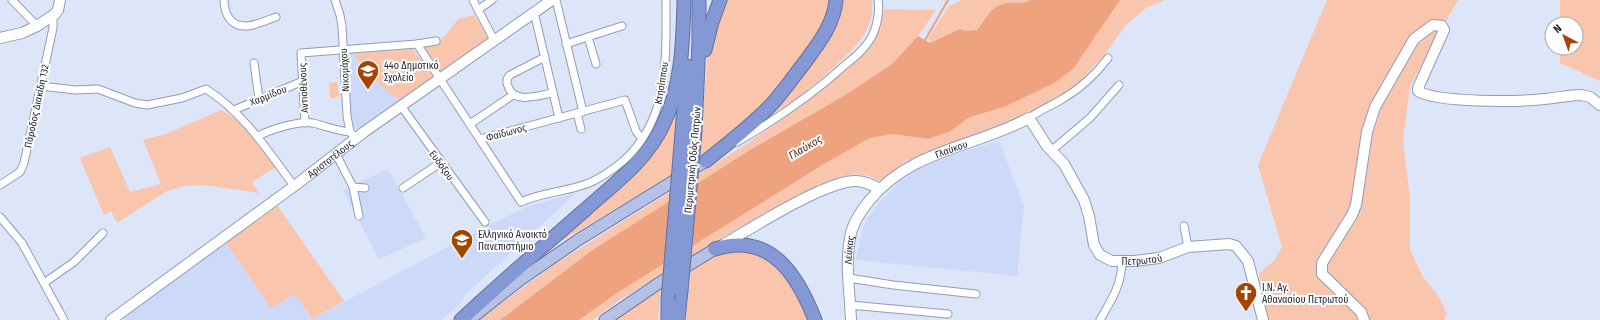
<svg xmlns="http://www.w3.org/2000/svg" width="1600" height="320" font-family="'Fira Sans Condensed',sans-serif">
<style>
.built{fill:#cdd9f9}
.green{fill:#f9c5ac}
.water{fill:#efa27e}
.lines{fill:none;stroke-linecap:round;stroke-linejoin:round}
.stream{stroke:#efa27e;stroke-width:2}
.street-casing{stroke:#909cbb;stroke-width:9}
.secondary-casing{stroke:#909cbb;stroke-width:12}
.primary-casing{stroke:#62709c;stroke-width:13}
.highway-casing{stroke:#62709c;stroke-width:15}
.street{stroke:#fff;stroke-width:7}
.secondary{stroke:#fff;stroke-width:10}
.primary{stroke:#b5c1e6;stroke-width:11}
.highway{stroke:#8498d5;stroke-width:13}
.highway-bridge-casing{stroke:#62709c;stroke-width:15;stroke-linecap:butt}
.highway-bridge{stroke:#8498d5;stroke-width:13}
.labels{text-anchor:middle;stroke-width:4;stroke-linejoin:round;paint-order:stroke}
.poi-label{font-size:10px;fill:#222632;stroke:#fff;text-anchor:start}
.street-label{font-size:10px;fill:#222632;stroke:#fff}
.water-label{font-size:11px;font-style:italic;fill:#55250a;stroke:#fff}
</style>
<rect width="100%" height="100%" fill="#dde5f9"/>
<g class="built">
<path d="M348,53H353L360,64L375,81L399,100L357,129L353,128L351,116Z"/>
<path d="M999,141L1024,205L1017,276L856,260L862,231L867,219L876,206L900,181L925,165L940,159Z"/>
<path d="M388,169L426,238L379,259L343,190Z"/>
<path d="M576,193L465,295L462,302L441,320H126L124,317L225,242L271,308L296,293L312,319L487,226L529,206Z"/>
</g>
<g class="green">
<path d="M724,0H831L825,23L766,103L700,157L708,47Z"/>
<path d="M842,0H872C874,13 869,27 862,38C853,52 788,110 774,111Z"/>
<path d="M962,0H1031C1022,5 1013,1 1003,4C990,7 985,21 977,30L965,31L960,29L930,43L928,39L949,6Z"/>
<path d="M1120,0H1164L1146,8L1126,25L1105,54L1071,91L1029,115L904,162L883,179L878,181L869,176L856,174L835,179L796,196L735,230L655,278L617,302L593,320H579L617,293L824,164L870,138L892,134L928,139L949,132L970,117L1004,107L1104,22Z"/>
<path d="M1327,0H1458L1410,86L1403,140L1410,199V249L1423,277L1438,295L1447,314L1444,320H1267L1259,273L1274,261L1282,247L1258,165Z"/>
<path d="M1560,0H1600V81L1560,63V48H1576V24H1560Z"/>
<path d="M884,9L936,10L918,36L892,64L847,94L750,150L591,251L500,320H479L552,266L748,143L794,111L826,87L865,51L881,26Z"/>
<path d="M475,15L489,39L440,72L423,48L435,44L445,36L458,19Z"/>
<path d="M413,49L433,77L399,100C381,86 364,73 353,53Z"/>
<path d="M337,82L339,97L330,98L329,83Z"/>
<path d="M678,97L671,176L563,240L561,239L615,191Z"/>
<path d="M221,110C244,122 260,146 276,167L252,182L259,193L204,185L184,186L167,191L117,223L111,211L104,215L80,158L110,147L130,192L161,184L143,140L166,134Z"/>
<path d="M277,205L344,301L312,319L295,294L271,308L225,242Z"/>
<path d="M749,250L767,257L793,285L810,320H686L691,270L723,252Z"/>
<path d="M661,288L658,320H612Z"/>
</g>
<path class="water" d="M1031,0H1120L1073,69L1054,83L1004,107L970,117L949,132L928,139L892,134L870,138L824,164L617,293L579,320H500L591,251L750,150L847,94L892,64L918,36L930,43L960,29L965,31L977,30C985,21 990,7 1003,4C1013,1 1022,5 1031,0Z"/>
<g class="lines">
<path class="stream" d="M924,42L948,0"/>
<g class="street-casing">
<g id="street">
<path d="M12,0L37,26"/>
<path d="M224,0C224,7 225,12 229,18C240,34 261,22 276,17"/>
<path d="M335,0L340,15L342,26L347,116L350,132L356,138"/>
<path d="M473,0L494,40"/>
<path d="M556,0L583,112"/>
<path d="M478,10L492,0"/>
<path d="M534,12L559,118"/>
<path d="M588,37L596,64"/>
<path d="M417,44L521,202C542,192 567,192 589,183C601,178 612,170 622,162C670,121 666,57 666,0"/>
<path d="M566,44L622,26"/>
<path d="M545,57L510,75C507,78 506,82 508,86C514,105 539,95 553,93"/>
<path d="M254,63L259,99"/>
<path d="M40,86L76,90L98,89L135,103L147,105L182,98L206,89C244,113 268,151 294,186"/>
<path d="M401,106L485,222"/>
<path d="M234,110L303,81"/>
<path d="M577,113L581,129"/>
<path d="M1029,118C1040,110 1053,105 1064,98C1081,88 1096,74 1108,58"/>
<path d="M305,123L301,53L417,44L436,41"/>
<path d="M470,124L513,95"/>
<path d="M258,136C270,130 299,120 313,123C325,126 337,131 350,132"/>
<path d="M481,139L625,100L636,131L642,139"/>
<path d="M737,142C777,119 811,96 845,65C855,57 866,48 872,36C877,27 880,10 878,0"/>
<path d="M1051,151L1090,118L1119,85"/>
<path d="M336,154L353,187L359,216"/>
<path d="M0,185L20,172L24,163L53,28V16"/>
<path d="M353,187L365,188"/>
<path d="M403,188L440,163"/>
<path d="M0,217L22,243L64,320"/>
<path d="M1184,226L1188,247"/>
<path d="M849,278L893,285L976,294"/>
<path d="M44,283L74,262L103,233"/>
<path d="M850,305L948,314"/>
<path d="M1100,320C1112,299 1121,286 1122,262"/>
</g>
</g>
<g class="secondary-casing">
<g id="secondary">
<path d="M0,38L22,33L37,26L55,14L58,10L60,0"/>
<path d="M721,246C753,227 784,207 818,192C830,187 843,181 856,181C865,181 872,185 879,189"/>
<path id="s1" d="M111,320L297,184L364,132L552,0"/>
<path id="s2" d="M851,320C850,293 845,265 850,238C852,224 860,212 869,201C911,149 974,148 1029,118L1047,146L1064,164L1084,200L1089,216L1094,245L1100,255L1112,261H1134L1159,258L1188,247L1229,244L1236,246L1248,261L1263,320"/>
<path d="M1364,320L1361,312L1322,274V263L1352,215L1356,205L1367,132L1375,107L1414,39L1433,25L1442,26L1444,30L1418,88V91C1437,103 1520,102 1544,99C1557,98 1569,95 1581,95L1590,97L1600,105"/>
</g>
</g>
<g class="primary-casing">
<g id="primary">
<path d="M469,320L520,280L578,240L706,161"/>
<path d="M605,320L656,285L715,249"/>
</g>
</g>
<g class="highway-casing">
<g id="highway">
<path d="M705,50L712,22L720,0"/>
<path d="M695,131L699,42V0"/>
<path d="M682,133L687,66"/>
<path d="M706,161C728,143 751,126 771,105C783,92 794,76 805,62C819,43 834,24 836,0"/>
<path d="M715,249C771,231 798,276 815,320"/>
<path d="M461,320C501,282 544,246 586,209C614,184 647,160 663,125C682,87 683,41 684,0"/>
<path d="M668,320V300"/>
<path d="M678,320L681,291"/>
</g>
</g>
<use href="#street" class="street"/>
<use href="#secondary" class="secondary"/>
<use href="#primary" class="primary"/>
<use href="#highway" class="highway"/>
<g class="highway-bridge-casing">
<g id="highway-bridge">
<path d="M681,291L695,131"/>
<path d="M668,300L682,133"/>
</g>
</g>
<use href="#highway-bridge" class="highway-bridge"/>
</g>
<defs>
<g id="school-pin" transform="scale(1.15)"><path d="M0 17L-7.5 6A9.5 9.5 0 1 1 7.5 6Z" fill="#a54400" stroke="#fff"/><path d="M0-5L7-2L0 1L-7-2ZM-4 1L0 2.5L4 1V4Q0 6-4 4Z" fill="#fff"/></g>
<g id="university-pin" transform="scale(1.15)"><path d="M0 17L-7.5 6A9.5 9.5 0 1 1 7.5 6Z" fill="#a54400" stroke="#fff"/><path d="M0-5L7-2L0 1L-7-2ZM-4 1L0 2.5L4 1V4Q0 6-4 4Z" fill="#fff"/></g>
<g id="church-pin" transform="scale(1.15)"><path d="M0 17L-7.5 6A9.5 9.5 0 1 1 7.5 6Z" fill="#a54400" stroke="#fff"/><path d="M-1.2-6h2.4v3.5h3.3v2.4h-3.3V6h-2.4V-.1h-3.3v-2.4h3.3Z" fill="#fff"/></g>
</defs>
<g fill-rule="evenodd">
<use href="#school-pin" x="368" y="71"/>
<use href="#university-pin" x="462" y="240"/>
<use href="#church-pin" x="1246" y="293"/>
</g>
<g class="labels">
<g class="poi-label">
<text x="384" y="69">44ο Δημοτικό<tspan x="384" dy="12">Σχολείο</tspan></text>
<text x="478" y="238">Ελληνικό Ανοικτό<tspan x="478" dy="12">Πανεπιστήμιο</tspan></text>
<text x="1262" y="291">Ι.Ν. Αγ.<tspan x="1262" dy="12">Αθανασίου Πετρωτού</tspan></text>
</g>
<g class="street-label">
<text transform="translate(344 70) rotate(-93)" y="4">Νικομάχου</text>
<text transform="translate(661 83) rotate(-81)" y="4">Κτησίππου</text>
<text transform="translate(303 88) rotate(-93)" y="4">Αντισθένους</text>
<text transform="translate(268 95) rotate(-22)" y="4">Χαρμίδου</text>
<text transform="translate(36 106) rotate(-78)" y="4">Πάροδος Διακίδη 132</text>
<text transform="translate(506 132) rotate(-15)" y="4">Φαίδωνος</text>
<text dy="4" stroke="none"><textPath href="#s2" startOffset="223">Γλαύκου</textPath></text>
<text dy="4" stroke="none"><textPath href="#s1" startOffset="272">Αριστοτέλους</textPath></text>
<text transform="translate(692 160) rotate(-85)" y="4">Περιμετρική Οδός Πατρών</text>
<text transform="translate(442 165) rotate(54)" y="4">Ευδόξου</text>
<text dy="4" stroke="none"><textPath href="#s2" startOffset="70">Λεύκας</textPath></text>
<text dy="4" stroke="none"><textPath href="#s2" startOffset="507">Πετρωτού</textPath></text>
</g>
<g class="water-label">
<text transform="translate(805 147) rotate(-31)" y="4">Γλαύκος</text>
</g>
</g>
<g transform="translate(1564 36) rotate(319)"><circle r="19" fill="#ffffff" stroke="#a7a8ad"/>
<path d="M0-3L7 15L0 10L-7 15Z" fill="#a54400"/>
<text y="-6" font-size="11" font-weight="bold" text-anchor="middle" fill="#222632">N</text>
</g>
</svg>
